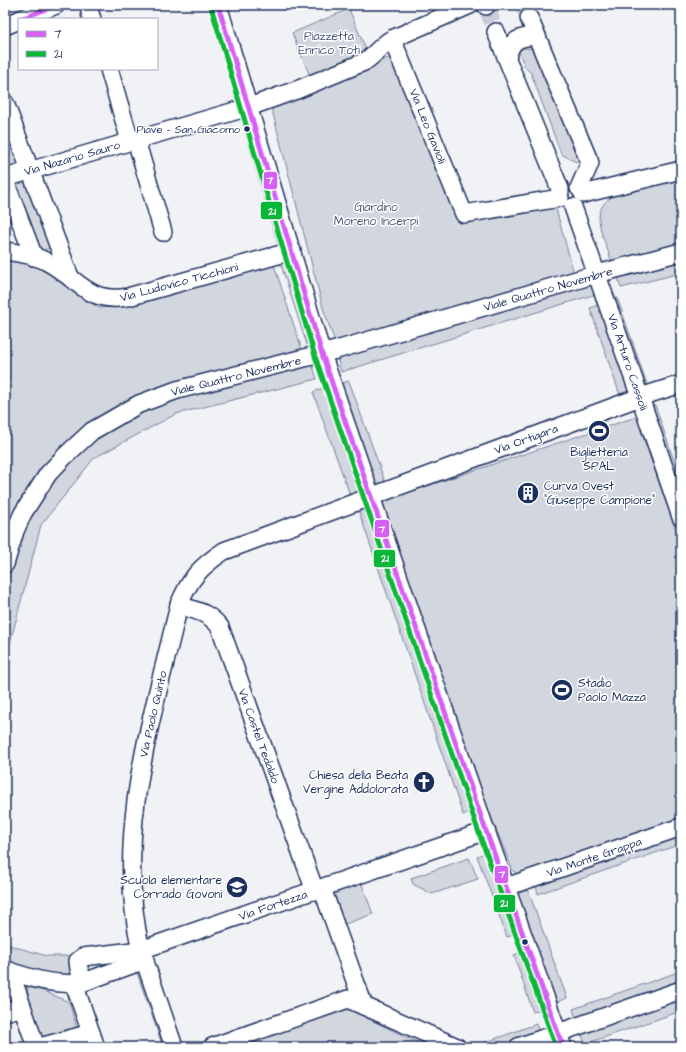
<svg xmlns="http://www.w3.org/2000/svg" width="686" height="1052" font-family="'Architects Daughter',sans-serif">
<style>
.green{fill:#d2d6df;stroke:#76829e}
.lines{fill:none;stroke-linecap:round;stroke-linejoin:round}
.minor-tunnel{stroke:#c6cbd7;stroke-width:17;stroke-dasharray:17 8;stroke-linecap:butt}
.minor-casing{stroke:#1b2f5e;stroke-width:20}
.minor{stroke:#fff;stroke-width:17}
.bus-1-casing{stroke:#fff;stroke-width:8}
.bus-2-casing{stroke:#fff;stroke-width:8}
.bus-1{stroke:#d65ff4;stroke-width:5}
.bus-2{stroke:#09b638;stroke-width:5}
.bus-dot{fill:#1b2f5e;stroke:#fff;stroke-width:1.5}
.labels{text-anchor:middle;stroke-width:3;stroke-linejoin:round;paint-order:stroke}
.bus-label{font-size:11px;fill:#1b2f5e;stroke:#fff;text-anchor:end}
.park-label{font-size:12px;fill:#49597e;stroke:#fff}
.street-label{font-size:12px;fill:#1b2f5e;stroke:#fff}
.poi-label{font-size:12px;fill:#1b2f5e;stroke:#fff;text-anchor:start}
.line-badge{stroke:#fff;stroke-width:1.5}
.badge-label{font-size:11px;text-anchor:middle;font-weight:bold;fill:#fff}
</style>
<rect width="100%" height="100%" fill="#f1f2f5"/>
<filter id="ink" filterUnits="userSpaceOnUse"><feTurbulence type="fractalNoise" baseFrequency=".025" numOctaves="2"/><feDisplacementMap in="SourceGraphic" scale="8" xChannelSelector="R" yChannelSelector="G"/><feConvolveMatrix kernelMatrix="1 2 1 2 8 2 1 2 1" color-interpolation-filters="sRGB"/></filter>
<g filter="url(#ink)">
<g class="green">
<path d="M349,9L367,52L310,76L292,33Z"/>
<path d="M523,48L534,49L582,165L561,154L531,73L525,67L519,52Z"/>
<path d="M391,57L458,218L554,202L575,277L336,345L323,308L271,106Z"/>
<path d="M5,113L24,165L5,172Z"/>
<path d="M245,114L285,247L279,249L240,116Z"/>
<path d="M29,176L55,246L37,253L11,183Z"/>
<path d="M681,179V245L612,263C608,249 600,234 599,219C599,210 603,203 610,198C623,189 664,183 681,179Z"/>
<path d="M5,255L36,262L99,308L122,306L274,265L303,353L180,382L41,474L20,501L5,535Z"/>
<path d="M289,257L315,342L307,345L279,259Z"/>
<path d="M681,258V273L621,288L617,275Z"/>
<path d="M591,280L596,294L341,372L337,357Z"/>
<path d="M617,297L648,387L640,389L610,300Z"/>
<path d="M603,303L633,390L620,395L590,308Z"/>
<path d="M311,360L317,379L176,414L94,458L41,525L5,662V589L11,567L28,521L55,479L86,447L132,414L178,394Z"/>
<path d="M349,381L385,482L371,487L335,385Z"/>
<path d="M326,387L363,491L350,495L313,392Z"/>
<path d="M655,405L681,481V509L646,409Z"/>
<path d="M636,417L681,545V822L523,877L513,871L485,802L376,503Z"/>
<path d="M368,505L475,809L463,815L358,509Z"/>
<path d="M681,832V844L538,894L535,882Z"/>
<path d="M491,851L520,932L507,937L477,856Z"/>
<path d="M469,858L478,879L432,894L413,884L411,878Z"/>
<path d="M361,882L373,914L345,924L333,892Z"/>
<path d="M528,890L567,998L554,1003L515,894Z"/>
<path d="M5,944L47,956H74L77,972L63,976L5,964Z"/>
<path d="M526,951L546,1008L533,1012L514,955Z"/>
<path d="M144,971L170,1047H163L137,973Z"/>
<path d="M681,971V987L577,1022L573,1009Z"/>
<path d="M27,984L69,1002L77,1028L39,1038L28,1004Z"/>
<path d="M681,994V1011L585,1044L580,1029Z"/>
<path d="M348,1009L427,1047H234Z"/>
<path d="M536,1024L541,1037L512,1047H475V1046Z"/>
</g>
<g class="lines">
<g class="minor-tunnel">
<path d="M523,5L529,18"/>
<path d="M486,6L496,32"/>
</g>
<g class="minor-casing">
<g id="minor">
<path d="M218,5L322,354L486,831L563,1047"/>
<path d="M486,5V6"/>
<path d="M90,13L92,19"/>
<path d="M529,18L590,163L579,188"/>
<path d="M21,19L56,5"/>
<path d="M5,26L19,20"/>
<path d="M496,32L560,189V192"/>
<path d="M392,39L464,214L560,198"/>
<path d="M507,57C512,39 519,37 537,36"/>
<path d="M109,69L130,141"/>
<path d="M5,103L70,277"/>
<path d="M136,140L163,232"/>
<path d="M5,178L249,107L299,89L364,62C375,55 381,45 392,39L470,5"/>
<path d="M5,181L34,257"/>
<path d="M583,194L681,170"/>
<path d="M573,207L640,397L681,517"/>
<path d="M5,251C17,253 30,254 41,259C75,273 85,305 128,297L292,251"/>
<path d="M5,564L15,531L23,513L48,474L65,456L92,431L139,404L177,390L336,350L597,274L681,252"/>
<path d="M179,605C197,611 208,612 220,627L315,891"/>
<path d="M506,887L681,827"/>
<path d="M322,888L364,1006"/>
<path d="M5,970C31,978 56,987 84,982L145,960"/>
<path d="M10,971L36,1047"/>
<path d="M84,982L79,969L78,961L83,957L141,950L486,831"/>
<path d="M74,984L96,1047"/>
<path d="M5,1012L22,1007"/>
<path d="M40,1047L91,1033"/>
<path d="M174,1047L141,950C113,835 153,717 179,605C190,578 200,567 224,551L640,397L681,384"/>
<path d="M212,1047L348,999L457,1047"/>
<path d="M518,1047L681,990"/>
</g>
</g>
<use href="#minor" class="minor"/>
<g class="bus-1-casing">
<g id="bus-1">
<path d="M218,5L322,354L486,831L563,1047"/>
<path d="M21,19L56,5"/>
</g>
</g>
<g class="bus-2-casing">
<path id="bus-2" d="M211,7L315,356L479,833L556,1047"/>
</g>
<use href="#bus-1" class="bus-1"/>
<use href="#bus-2" class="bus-2"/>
</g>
</g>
<defs>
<g id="stadium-disc" transform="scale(1.15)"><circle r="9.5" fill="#1b2f5e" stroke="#fff"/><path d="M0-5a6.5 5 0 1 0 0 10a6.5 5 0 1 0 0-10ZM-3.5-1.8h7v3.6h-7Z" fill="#fff"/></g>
<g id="building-disc" transform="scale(1.15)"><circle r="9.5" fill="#1b2f5e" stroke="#fff"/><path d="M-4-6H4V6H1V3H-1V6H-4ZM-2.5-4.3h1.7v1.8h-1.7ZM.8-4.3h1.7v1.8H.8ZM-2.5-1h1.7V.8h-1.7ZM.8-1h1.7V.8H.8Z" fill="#fff"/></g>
<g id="church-disc" transform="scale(1.15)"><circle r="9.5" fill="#1b2f5e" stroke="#fff"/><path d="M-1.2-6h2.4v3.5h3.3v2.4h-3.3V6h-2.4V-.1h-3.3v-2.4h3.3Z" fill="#fff"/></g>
<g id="school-disc" transform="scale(1.15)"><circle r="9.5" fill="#1b2f5e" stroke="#fff"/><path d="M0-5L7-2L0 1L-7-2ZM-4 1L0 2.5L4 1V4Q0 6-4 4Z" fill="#fff"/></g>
</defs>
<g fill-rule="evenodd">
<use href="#stadium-disc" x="599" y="431"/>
<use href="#building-disc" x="528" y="493"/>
<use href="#stadium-disc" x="562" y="690"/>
<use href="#church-disc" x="424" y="782"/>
<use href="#school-disc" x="237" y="887"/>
</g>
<g class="bus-dot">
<circle cx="247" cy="129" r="3.5"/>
<circle cx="525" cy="942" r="3.5"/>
</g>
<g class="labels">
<g class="bus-label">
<text x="240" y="133">Piave - San Giacomo</text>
</g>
<g class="park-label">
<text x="329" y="40">Piazzetta<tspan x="329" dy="14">Enrico Toti</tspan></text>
<text x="376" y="211">Giardino<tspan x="376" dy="14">Moreno Incerpi</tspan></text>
</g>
<g class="street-label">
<text transform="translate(428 126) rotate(68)" y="4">Via Leo Gavioli</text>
<text transform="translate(72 158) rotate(-16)" y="4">Via Nazario Sauro</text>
<text transform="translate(179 282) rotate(-15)" y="4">Via Ludovico Ticchioni</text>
<text transform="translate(548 289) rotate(-16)" y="4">Viale Quattro Novembre</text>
<text transform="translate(628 362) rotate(71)" y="4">Via Arturo Cassoli</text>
<text transform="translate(236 376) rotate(-14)" y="4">Viale Quattro Novembre</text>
<text transform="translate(526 439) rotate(-20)" y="4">Via Ortigara</text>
<text transform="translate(153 714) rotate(-77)" y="4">Via Paolo Quinto</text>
<text transform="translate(259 736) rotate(70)" y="4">Via Castel Tedaldo</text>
<text transform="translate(594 857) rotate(-19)" y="4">Via Monte Grappa</text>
<text transform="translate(273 905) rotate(-19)" y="4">Via Fortezza</text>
</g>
<g class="poi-label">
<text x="599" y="456" text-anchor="middle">Biglietteria<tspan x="599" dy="14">SPAL</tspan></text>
<text x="544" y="490">Curva Ovest<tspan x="544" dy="14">"Giuseppe Campione"</tspan></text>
<text x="578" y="687">Stadio<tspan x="578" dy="14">Paolo Mazza</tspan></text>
<text x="408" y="779" text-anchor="end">Chiesa della Beata<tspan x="408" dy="14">Vergine Addolorata</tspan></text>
<text x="222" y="884" text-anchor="end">Scuola elementare<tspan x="222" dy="14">Corrado Govoni</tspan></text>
</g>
</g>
<g class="line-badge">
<rect x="263" y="171" width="15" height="19" rx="4" fill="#d65ff4"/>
<rect x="260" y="201" width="23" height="19" rx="4" fill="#09b638"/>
<rect x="374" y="519" width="16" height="19" rx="4" fill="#d65ff4"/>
<rect x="373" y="549" width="23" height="19" rx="4" fill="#09b638"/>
<rect x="494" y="865" width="15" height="19" rx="4" fill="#d65ff4"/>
<rect x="493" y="894" width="23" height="19" rx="4" fill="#09b638"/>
</g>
<g class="badge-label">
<text x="270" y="184">7</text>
<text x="272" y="215">21</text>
<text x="382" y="533">7</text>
<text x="385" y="562">21</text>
<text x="502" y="878">7</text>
<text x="504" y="907">21</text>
</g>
<rect width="686" height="1052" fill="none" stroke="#fff" stroke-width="20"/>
<rect x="10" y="10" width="666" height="1032" fill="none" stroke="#1b2f5e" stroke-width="1.5" filter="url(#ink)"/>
<rect x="18" y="18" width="140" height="52" fill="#ffffff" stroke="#a4acbf"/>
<rect x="26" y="31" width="20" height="6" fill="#d65ff4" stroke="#a4acbf"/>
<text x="54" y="38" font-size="12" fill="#1b2f5e">7</text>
<rect x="26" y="51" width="20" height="6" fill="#09b638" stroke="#a4acbf"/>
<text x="54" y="58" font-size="12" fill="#1b2f5e">21</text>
</svg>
